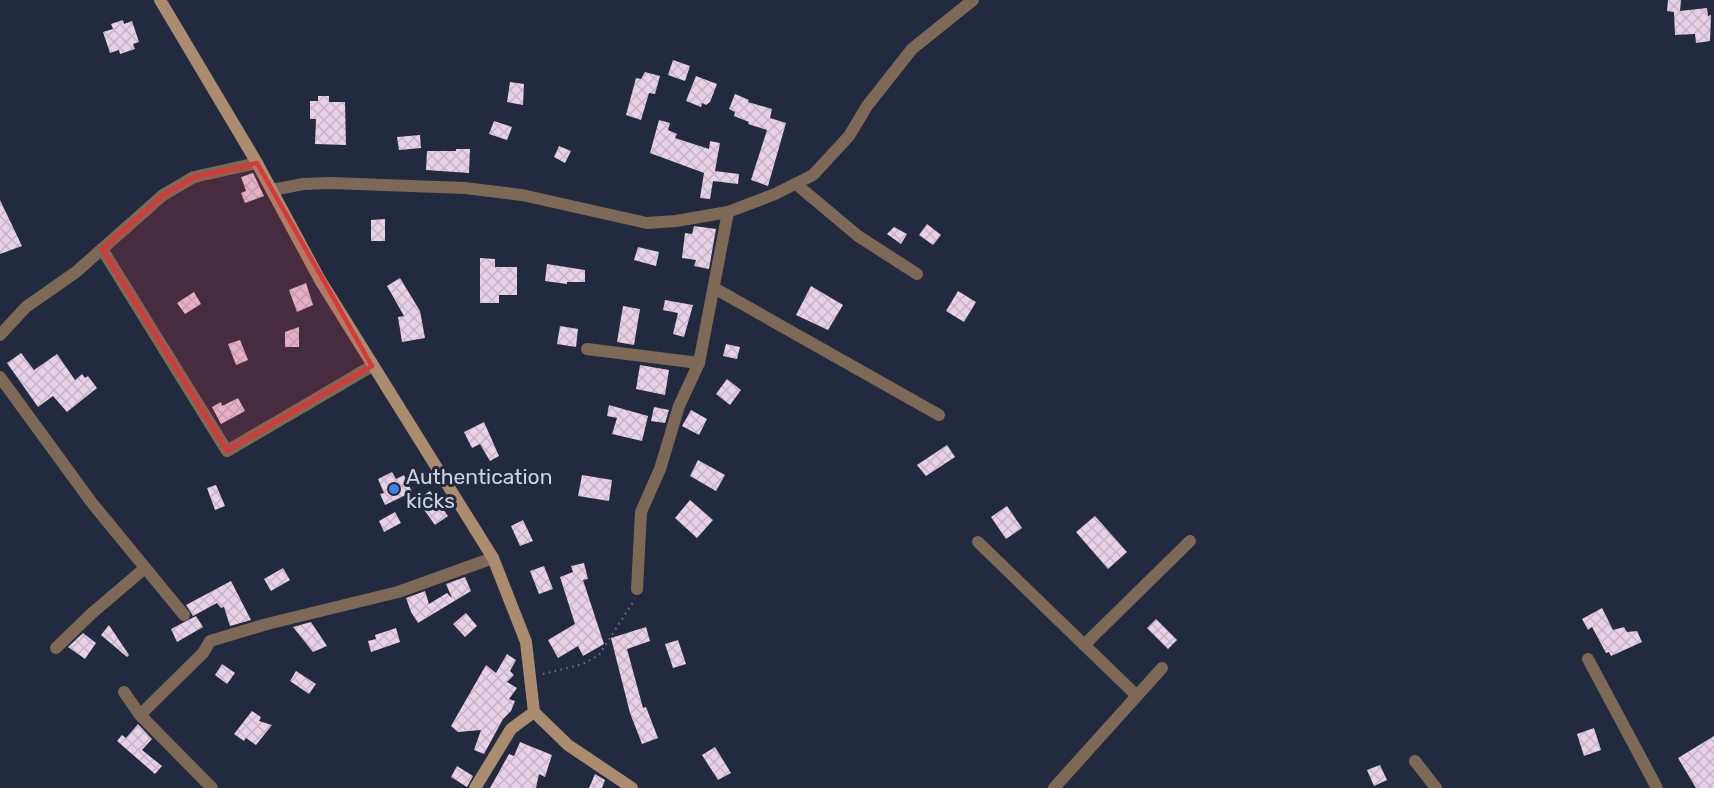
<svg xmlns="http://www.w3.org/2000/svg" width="1714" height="788" font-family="Rubik,sans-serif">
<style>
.building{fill:url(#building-cross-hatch)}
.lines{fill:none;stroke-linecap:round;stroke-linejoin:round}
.path{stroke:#707789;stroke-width:2;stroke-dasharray:1.5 4.5;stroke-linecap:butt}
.street{stroke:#7d6956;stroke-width:12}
.secondary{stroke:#ab8c6e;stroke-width:12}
.marked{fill:#d5393a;fill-opacity:0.2;stroke:#d5393a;stroke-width:4.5;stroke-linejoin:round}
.shop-dot{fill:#3f7fe0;stroke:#222a3f;stroke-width:2}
.labels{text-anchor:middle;stroke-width:6;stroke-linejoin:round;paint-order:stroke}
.poi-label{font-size:21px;fill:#cdd3e1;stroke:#222a3f;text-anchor:start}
</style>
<defs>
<pattern id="building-cross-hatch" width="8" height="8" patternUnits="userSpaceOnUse" patternTransform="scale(1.5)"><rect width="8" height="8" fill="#e8d0e7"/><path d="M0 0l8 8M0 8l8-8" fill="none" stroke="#c6b3c6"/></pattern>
</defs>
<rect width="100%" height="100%" fill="#222a3f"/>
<g class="building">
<path d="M1668,0H1681L1680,11L1707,8L1708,16L1711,15L1710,41L1696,43L1695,34L1675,35L1674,12L1667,11Z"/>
<path d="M123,20L124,24L132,21L139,42L133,44L135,49L120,54L119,50L110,53L103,32L113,29L111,24Z"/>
<path d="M673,60L690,66L685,81L668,75Z"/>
<path d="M645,72L660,76L655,94L649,93L641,120L626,115L636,78L641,79Z"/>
<path d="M696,76L717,84L710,102L706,105L702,103L701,107L686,101Z"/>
<path d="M510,82L524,84L523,105L507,102Z"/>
<path d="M735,94L749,100L748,102L772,109L770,118L786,123L768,186L751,180L767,130L748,124L749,122L734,116L735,112L729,109Z"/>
<path d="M318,96H329V102H345L346,145L315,144L316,119H310V101H318Z"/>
<path d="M659,120L670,123L668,130L677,134L675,138L709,149L710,141L720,143L715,171L739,174L738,184L713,181L710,199L700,198L704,173L650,153Z"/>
<path d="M494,121L512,127L507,140L489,134Z"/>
<path d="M420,135L421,148L399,150L397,137Z"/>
<path d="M559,146L571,151L565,163L554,157Z"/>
<path d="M456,149H470L469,173L426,170L427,151H456Z"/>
<path d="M253,173L264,196L245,203L241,193L246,191L241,177Z"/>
<path d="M0,200L22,246L0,254Z"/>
<path d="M385,219V241H371V220Z"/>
<path d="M927,224L941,235L933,245L919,235Z"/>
<path d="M694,226L716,229L709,269L694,266L696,260L682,258L685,233L692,234Z"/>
<path d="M894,227L907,234L901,244L887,234Z"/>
<path d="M638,247L659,252L656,266L634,260Z"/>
<path d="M480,258L495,259V267H517V295H499V303H480Z"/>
<path d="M547,264L585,270V282H567V284L545,281Z"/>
<path d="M400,278L420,311L425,338L402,342L398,317L404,316L387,286Z"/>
<path d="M306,283L313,305L297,312L289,290Z"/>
<path d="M811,286L843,305L828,330L796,315Z"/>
<path d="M958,291L976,302L964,322L946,311Z"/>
<path d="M194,292L201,304L185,314L177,303Z"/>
<path d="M665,300L693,305L684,337L673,334L678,313L663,310Z"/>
<path d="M623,306L640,309L634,345L617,342Z"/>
<path d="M560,326L578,329L576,347L557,344Z"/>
<path d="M299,327V347H285V332Z"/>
<path d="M240,340L248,360L236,365L228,344Z"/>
<path d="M726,344L740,347L737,359L723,356Z"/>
<path d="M21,353L34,370L57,354L75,380L82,374L85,378L88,376L97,388L67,412L53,396L38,407L7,363Z"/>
<path d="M640,365L669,370L665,395L636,389Z"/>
<path d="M727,379L741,390L730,405L716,394Z"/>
<path d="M238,398L245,411L221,424L212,407L221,402L222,406Z"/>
<path d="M609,405L648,416L642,441L612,434L617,418L607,416Z"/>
<path d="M654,407L669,410L665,423L651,421Z"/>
<path d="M691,410L707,419L699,435L682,426Z"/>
<path d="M484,422L499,456L490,461L480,444L472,448L464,432Z"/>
<path d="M947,445L955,457L926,476L917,465Z"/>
<path d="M698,460L725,475L716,491L690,476Z"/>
<path d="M392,472L396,479L404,475L412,492L385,505L380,494L384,493L378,479Z"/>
<path d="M582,475L612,480L609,501L578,496Z"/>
<path d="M216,485L225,506L215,510L207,488Z"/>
<path d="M430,491L448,516L435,525L417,500Z"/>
<path d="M690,500L713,520L697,538L675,518Z"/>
<path d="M1007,506L1022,528L1006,539L991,517Z"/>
<path d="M395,512L401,523L384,532L379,521Z"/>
<path d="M1095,516L1127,552L1108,569L1076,532Z"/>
<path d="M523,520L533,541L520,546L511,526Z"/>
<path d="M584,563L588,579L583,580L604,644L583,656L578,646L558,658L548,640L575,624L560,577L573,572L571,566Z"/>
<path d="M544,566L553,589L539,594L530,571Z"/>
<path d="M283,568L290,580L271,591L264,579Z"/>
<path d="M465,577L471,591L418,623L411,612L406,598L425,591L429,604L447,593L452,598L446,584Z"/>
<path d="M231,581L251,620L230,626L224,607L221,608L217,603L193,616L186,605Z"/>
<path d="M1602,608L1613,630L1624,627L1627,632L1637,631L1642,642L1611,656L1609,652L1606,653L1592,627L1588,630L1582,619Z"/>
<path d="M466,613L477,626L465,637L453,624Z"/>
<path d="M196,616L203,627L177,642L171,629Z"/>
<path d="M1156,619L1177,640L1168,649L1147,628Z"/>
<path d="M311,622L327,646L313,652L293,627Z"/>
<path d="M109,625L129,655L127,657L101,635Z"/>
<path d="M646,627L650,641L627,649L643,708L646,707L658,738L642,744L630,713L611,638Z"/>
<path d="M396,628L400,642L371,652L368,641L376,639L375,635Z"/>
<path d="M83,633L96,643L85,659L68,647Z"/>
<path d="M678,640L686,664L673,668L665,644Z"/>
<path d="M507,654L516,660L510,671L514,675L507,682L517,688L509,699L515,701L511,711L503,719L484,754L474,750L481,730L458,732L451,726L486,665L496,673Z"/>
<path d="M222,664L235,673L227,684L215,675Z"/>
<path d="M296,671L316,684L309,694L290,681Z"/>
<path d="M252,711L261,717L259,721L272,725L256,745L246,738L244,741L234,734Z"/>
<path d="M138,724L152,739L142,750L162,766L155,774L117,741L122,735L126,738Z"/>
<path d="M1594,728L1601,750L1584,756L1577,734Z"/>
<path d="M1714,736V788H1696L1678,758Z"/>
<path d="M520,742L552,755L545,777L539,774L536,788H490L509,754L514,756Z"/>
<path d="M715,747L731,773L718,780L702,755Z"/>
<path d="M1380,765L1387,780L1374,786L1367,770Z"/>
<path d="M457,766L473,776L467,787L451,777Z"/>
<path d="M595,774L605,780L602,788H589Z"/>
</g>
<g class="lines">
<path class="path" d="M543,674L583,664L599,655L635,599"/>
<g class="street">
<path d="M796,184L858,236L917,274"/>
<path d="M272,190L303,184L330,183L465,188L522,195L647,223L676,221L728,212L775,194L813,175L849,136L867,106L912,49L973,0"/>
<path d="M102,249L227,451L372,366"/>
<path d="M714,288L939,415"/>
<path d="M0,335L26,307L76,272L163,195L194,177L257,163"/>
<path d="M587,349L699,363"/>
<path d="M0,377L92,503L184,615"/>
<path d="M978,542L1136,695"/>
<path d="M637,589L641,512L660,469L679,406L699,363L728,212"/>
<path d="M1084,645L1190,541"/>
<path d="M56,648L91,614L145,568"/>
<path d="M1588,659L1657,788"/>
<path d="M124,692L140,715L212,788"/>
<path d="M140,715L203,653L210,641L267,624L398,592L493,558"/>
<path d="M1415,761L1436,788"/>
<path d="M1054,788L1162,668"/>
</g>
<g class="secondary">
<path d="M160,0L257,163L320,280L493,558L526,642L534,712L568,745L632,788"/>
<path d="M475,788L511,729L534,712"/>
</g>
</g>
<path class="marked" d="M257,163L372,366L227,451L102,249L163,195L194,177Z"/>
<circle class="shop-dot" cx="394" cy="489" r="6"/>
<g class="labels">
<g class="poi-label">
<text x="406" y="484">Authentication<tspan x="406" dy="24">kicks</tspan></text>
</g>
</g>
</svg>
